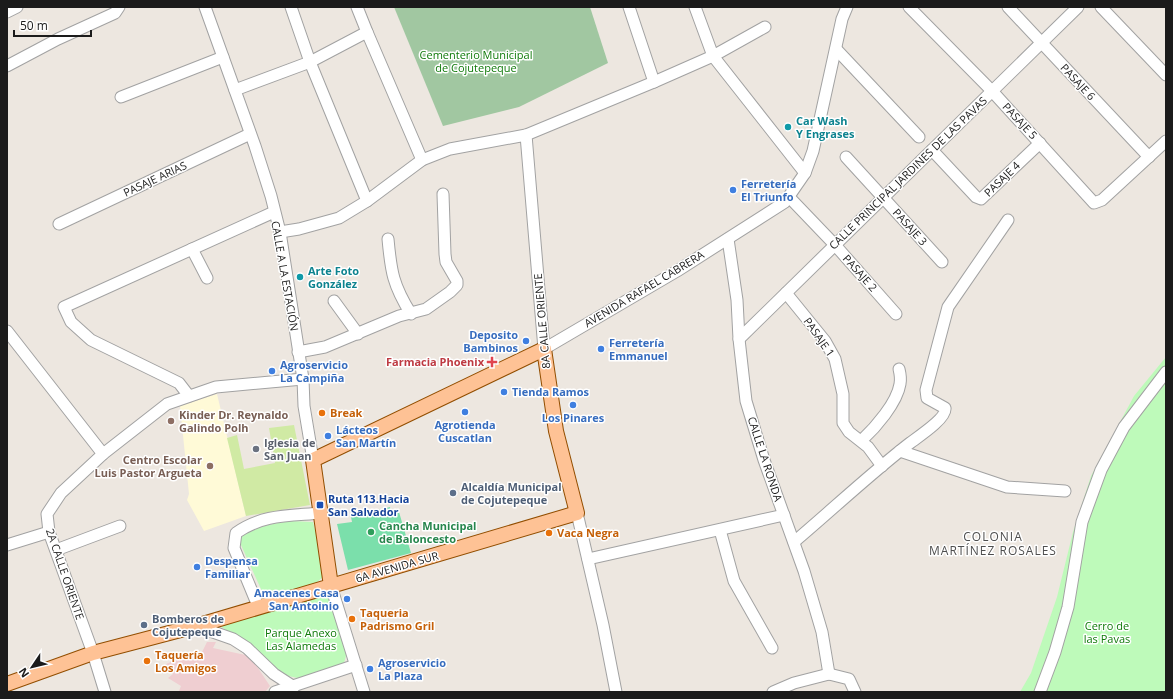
<svg xmlns="http://www.w3.org/2000/svg" width="1173" height="699" font-family="'Open Sans',sans-serif">
<style>
.commercial{fill:#efced1}
.education{fill:#fffad7}
.grass{fill:#d0eaa4}
.cemetery{fill:#a1c7a1}
.park{fill:#befaba}
.pitch{fill:#7bdfab}
.lines{fill:none;stroke-linecap:round;stroke-linejoin:round}
.minor-casing{stroke:#a2a2a2;stroke-width:13}
.major-casing{stroke:#924e00;stroke-width:16}
.minor{stroke:#fff;stroke-width:11}
.major{stroke:#fec295;stroke-width:14}
.culture-dot{fill:#0f9aa8;stroke:#fff;stroke-width:1.5}
.shop-dot{fill:#3f7fe0;stroke:#fff;stroke-width:1.5}
.health-dot{fill:#e0444e;stroke:#fff;stroke-width:1.5}
.food-dot{fill:#e8710a;stroke:#fff;stroke-width:1.5}
.education-dot{fill:#8d6e63;stroke:#fff;stroke-width:1.5}
.worship-dot{fill:#6b7280;stroke:#fff;stroke-width:1.5}
.service-dot{fill:#5c6f8a;stroke:#fff;stroke-width:1.5}
.transit-dot{fill:#1a4fb4;stroke:#fff;stroke-width:1.5}
.leisure-dot{fill:#2e9e5b;stroke:#fff;stroke-width:1.5}
.labels{text-anchor:middle;stroke-width:3;stroke-linejoin:round;paint-order:stroke}
.park-label{font-size:11px;fill:#0f7a09;stroke:#fff}
.street-label{font-size:11px;fill:#1b1b1b;stroke:#fff}
.culture-label{font-size:11px;font-weight:bold;fill:#0d838f;stroke:#fff;text-anchor:start}
.shop-label{font-size:11px;font-weight:bold;fill:#366cbe;stroke:#fff;text-anchor:start}
.health-label{font-size:11px;font-weight:bold;fill:#be3a42;stroke:#fff;text-anchor:end}
.food-label{font-size:11px;font-weight:bold;fill:#c56008;stroke:#fff;text-anchor:start}
.education-label{font-size:11px;font-weight:bold;fill:#785e54;stroke:#fff;text-anchor:start}
.worship-label{font-size:11px;font-weight:bold;fill:#5b616d;stroke:#fff;text-anchor:start}
.service-label{font-size:11px;font-weight:bold;fill:#4e5e75;stroke:#fff;text-anchor:start}
.transit-label{font-size:11px;font-weight:bold;fill:#164399;stroke:#fff;text-anchor:start}
.leisure-label{font-size:11px;font-weight:bold;fill:#27864d;stroke:#fff;text-anchor:start}
.neighbourhood-label{font-size:12px;letter-spacing:1px;fill:#4e4e4e;stroke:#fff}
</style>
<rect width="100%" height="100%" fill="#ede7e0"/>
<path class="commercial" d="M207,642H216L213,648L250,656L270,686L265,692H180L179,691L181,686L168,678L173,674L166,664L171,662V658L195,651L196,655L201,654Z"/>
<path class="education" d="M217,394L246,516L204,531L187,500L189,494L180,406Z"/>
<path class="grass" d="M294,425L310,505L246,516L227,438L237,435L244,469L275,463L269,428Z"/>
<path class="cemetery" d="M394,7H590L608,63L519,107L443,126Z"/>
<g class="park">
<path d="M1166,357V692H1020L1031,673L1057,597L1073,532L1091,476L1134,396Z"/>
<path d="M291,521L313,522L326,574L315,584L265,598L241,545L240,538C255,526 273,524 291,521Z"/>
<path d="M323,594L328,598L332,605L347,652L342,671L311,681L284,675L250,646L220,626Z"/>
</g>
<path class="pitch" d="M390,507L391,514L399,512L411,553L348,570L337,524L352,522L351,517Z"/>
<g class="lines">
<g class="minor-casing">
<g id="minor">
<path d="M205,7L255,146L271,196L280,232L303,379L304,406L313,460"/>
<path d="M291,7L310,62L367,201"/>
<path d="M357,7L367,32"/>
<path d="M629,7L654,82"/>
<path d="M695,7L713,56L805,173"/>
<path d="M909,7L992,91L1094,203L1102,200L1166,141"/>
<path d="M1008,7L1149,157"/>
<path d="M1101,7L1166,75"/>
<path d="M7,12L17,7"/>
<path d="M836,49L919,137"/>
<path d="M7,66L58,39L115,13L119,7"/>
<path d="M235,90L310,62L367,32L422,160"/>
<path d="M121,97L223,57"/>
<path d="M526,135L544,349L677,271L785,202L805,173L813,151L842,19L847,7"/>
<path d="M932,150L976,197L981,199L1040,143"/>
<path d="M846,157L942,262"/>
<path d="M789,197L835,245L896,314"/>
<path d="M59,224L250,134"/>
<path d="M280,232L299,229L339,218L367,201L422,160L450,149L526,135L654,82L713,56L765,27"/>
<path d="M388,239C391,272 393,285 411,314"/>
<path d="M728,239L737,300L739,339L746,401L764,460L804,571L822,632L829,674"/>
<path d="M192,249L207,278"/>
<path d="M786,293L825,341L835,359L843,394V423L849,432L868,447L882,466"/>
<path d="M334,301L358,334"/>
<path d="M7,331L103,454"/>
<path d="M739,339L1078,7"/>
<path d="M298,352L325,347L399,316L426,309L450,292L457,285V281L446,262L445,254L443,194"/>
<path d="M189,396L179,383L91,340L71,322L64,307L274,212"/>
<path d="M862,440C875,428 897,403 900,384C901,379 900,373 899,369"/>
<path d="M900,451L1007,487L1065,491"/>
<path d="M577,513L603,625L616,692"/>
<path d="M720,530L734,581L772,648"/>
<path d="M794,542C833,509 870,474 910,443C918,437 947,418 945,408L927,398L926,390L948,307L1008,220"/>
<path d="M7,545L49,532"/>
<path d="M56,550L120,526"/>
<path d="M588,559L784,515"/>
<path d="M331,586L364,692"/>
<path d="M258,606L234,548L236,533C263,514 289,516 321,513"/>
<path d="M196,626L233,639L247,648L274,674L294,687"/>
<path d="M105,692L93,653L49,532L47,514L61,493L103,454L167,404L216,387L303,379"/>
<path d="M275,692L356,665"/>
<path d="M773,692L794,683L829,674L849,679L855,692"/>
<path d="M1040,692L1055,652L1068,607L1082,522L1101,470L1124,427L1166,372"/>
</g>
</g>
<g class="major-casing">
<path id="major" d="M7,684L93,653L196,626L577,513L556,431L544,349L313,460L331,586"/>
</g>
<use href="#minor" class="minor"/>
<use href="#major" class="major"/>
</g>
<g class="culture-dot">
<circle cx="788" cy="127" r="4"/>
<circle cx="300" cy="277" r="4"/>
</g>
<g class="shop-dot">
<circle cx="733" cy="190" r="4"/>
<circle cx="526" cy="341" r="4"/>
<circle cx="601" cy="349" r="4"/>
<circle cx="272" cy="371" r="4"/>
<circle cx="504" cy="392" r="4"/>
<circle cx="573" cy="405" r="4"/>
<circle cx="465" cy="412" r="4"/>
<circle cx="328" cy="436" r="4"/>
<circle cx="197" cy="567" r="4"/>
<circle cx="347" cy="599" r="4"/>
<circle cx="370" cy="669" r="4"/>
</g>
<path class="health-dot" d="M490 356h4v4h4v4h-4v4h-4v-4h-4v-4h4z"/>
<g class="food-dot">
<circle cx="322" cy="413" r="4"/>
<circle cx="549" cy="533" r="4"/>
<circle cx="352" cy="619" r="4"/>
<circle cx="147" cy="661" r="4"/>
</g>
<g class="education-dot">
<circle cx="171" cy="421" r="4"/>
<circle cx="210" cy="466" r="4"/>
</g>
<circle class="worship-dot" cx="256" cy="449" r="4"/>
<g class="service-dot">
<circle cx="453" cy="493" r="4"/>
<circle cx="144" cy="625" r="4"/>
</g>
<rect class="transit-dot" x="316" y="501" width="8" height="8" rx="2"/>
<circle class="leisure-dot" cx="371" cy="532" r="4"/>
<g class="labels">
<g class="park-label">
<text x="476" y="59">Cementerio Municipal<tspan x="476" dy="13">de Cojutepeque</tspan></text>
<text x="1107" y="630">Cerro de<tspan x="1107" dy="13">las Pavas</tspan></text>
<text x="301" y="637">Parque Anexo<tspan x="301" dy="13">Las Alamedas</tspan></text>
</g>
<g class="street-label">
<text transform="translate(1078 82) rotate(47)" y="4">PASAJE 6</text>
<text transform="translate(1020 121) rotate(47)" y="4">PASAJE 5</text>
<text transform="translate(908 173) rotate(-44)" y="4">CALLE PRINCIPAL JARDINES DE LAS PAVAS</text>
<text transform="translate(155 179) rotate(-25)" y="4">PASAJE ARIAS</text>
<text transform="translate(1002 179) rotate(-44)" y="4">PASAJE 4</text>
<text transform="translate(910 227) rotate(48)" y="4">PASAJE 3</text>
<text transform="translate(860 273) rotate(48)" y="4">PASAJE 2</text>
<text transform="translate(285 276) rotate(80)" y="4">CALLE A LA ESTACIÓN</text>
<text transform="translate(644 289) rotate(-31)" y="4">AVENIDA RAFAEL CABRERA</text>
<text transform="translate(542 321) rotate(-95)" y="4">8A CALLE ORIENTE</text>
<text transform="translate(819 337) rotate(55)" y="4">PASAJE 1</text>
<text transform="translate(765 459) rotate(72)" y="4">CALLE LA RONDA</text>
<text transform="translate(397 567) rotate(-16)" y="4">6A AVENIDA SUR</text>
<text transform="translate(65 574) rotate(71)" y="4">2A CALLE ORIENTE</text>
</g>
<g class="culture-label">
<text x="796" y="125">Car Wash<tspan x="796" dy="13">Y Engrases</tspan></text>
<text x="308" y="275">Arte Foto<tspan x="308" dy="13">González</tspan></text>
</g>
<g class="shop-label">
<text x="741" y="188">Ferretería<tspan x="741" dy="13">El Triunfo</tspan></text>
<text x="518" y="339" text-anchor="end">Deposito<tspan x="518" dy="13">Bambinos</tspan></text>
<text x="609" y="347">Ferretería<tspan x="609" dy="13">Emmanuel</tspan></text>
<text x="280" y="369">Agroservicio<tspan x="280" dy="13">La Campiña</tspan></text>
<text x="512" y="396">Tienda Ramos</text>
<text x="573" y="422" text-anchor="middle">Los Pinares</text>
<text x="465" y="429" text-anchor="middle">Agrotienda<tspan x="465" dy="13">Cuscatlan</tspan></text>
<text x="336" y="434">Lácteos<tspan x="336" dy="13">San Martín</tspan></text>
<text x="205" y="565">Despensa<tspan x="205" dy="13">Familiar</tspan></text>
<text x="339" y="597" text-anchor="end">Amacenes Casa<tspan x="339" dy="13">San Antoinio</tspan></text>
<text x="378" y="667">Agroservicio<tspan x="378" dy="13">La Plaza</tspan></text>
</g>
<g class="health-label">
<text x="484" y="366">Farmacia Phoenix</text>
</g>
<g class="food-label">
<text x="330" y="417">Break</text>
<text x="557" y="537">Vaca Negra</text>
<text x="360" y="617">Taqueria<tspan x="360" dy="13">Padrismo Gril</tspan></text>
<text x="155" y="659">Taquería<tspan x="155" dy="13">Los Amigos</tspan></text>
</g>
<g class="education-label">
<text x="179" y="419">Kinder Dr. Reynaldo<tspan x="179" dy="13">Galindo Polh</tspan></text>
<text x="202" y="464" text-anchor="end">Centro Escolar<tspan x="202" dy="13">Luis Pastor Argueta</tspan></text>
</g>
<g class="worship-label">
<text x="264" y="447">Iglesia de<tspan x="264" dy="13">San Juan</tspan></text>
</g>
<g class="service-label">
<text x="461" y="491">Alcaldía Municipal<tspan x="461" dy="13">de Cojutepeque</tspan></text>
<text x="152" y="623">Bomberos de<tspan x="152" dy="13">Cojutepeque</tspan></text>
</g>
<g class="transit-label">
<text x="328" y="503">Ruta 113.Hacia<tspan x="328" dy="13">San Salvador</tspan></text>
</g>
<g class="leisure-label">
<text x="379" y="530">Cancha Municipal<tspan x="379" dy="13">de Baloncesto</tspan></text>
</g>
<g class="neighbourhood-label">
<text x="993" y="541">COLONIA<tspan x="993" dy="14">MARTÍNEZ ROSALES</tspan></text>
</g>
</g>
<rect width="1173" height="699" fill="none" stroke="#1b1b1b" stroke-width="16"/>
<g transform="translate(32 667) rotate(235)" stroke="#ffffff" stroke-width="3" paint-order="stroke">
<path d="M0-3L7 15L0 10L-7 15Z" fill="#1b1b1b"/>
<text y="-6" font-size="11" font-weight="bold" text-anchor="middle" fill="#1b1b1b">N</text>
</g>
<path d="M14 30v6h77v-6" fill="none" stroke="#1b1b1b" stroke-width="2"/>
<text x="20" y="30" font-size="12" fill="#1b1b1b" stroke="#ffffff" stroke-width="3" paint-order="stroke">50 m</text>
</svg>
